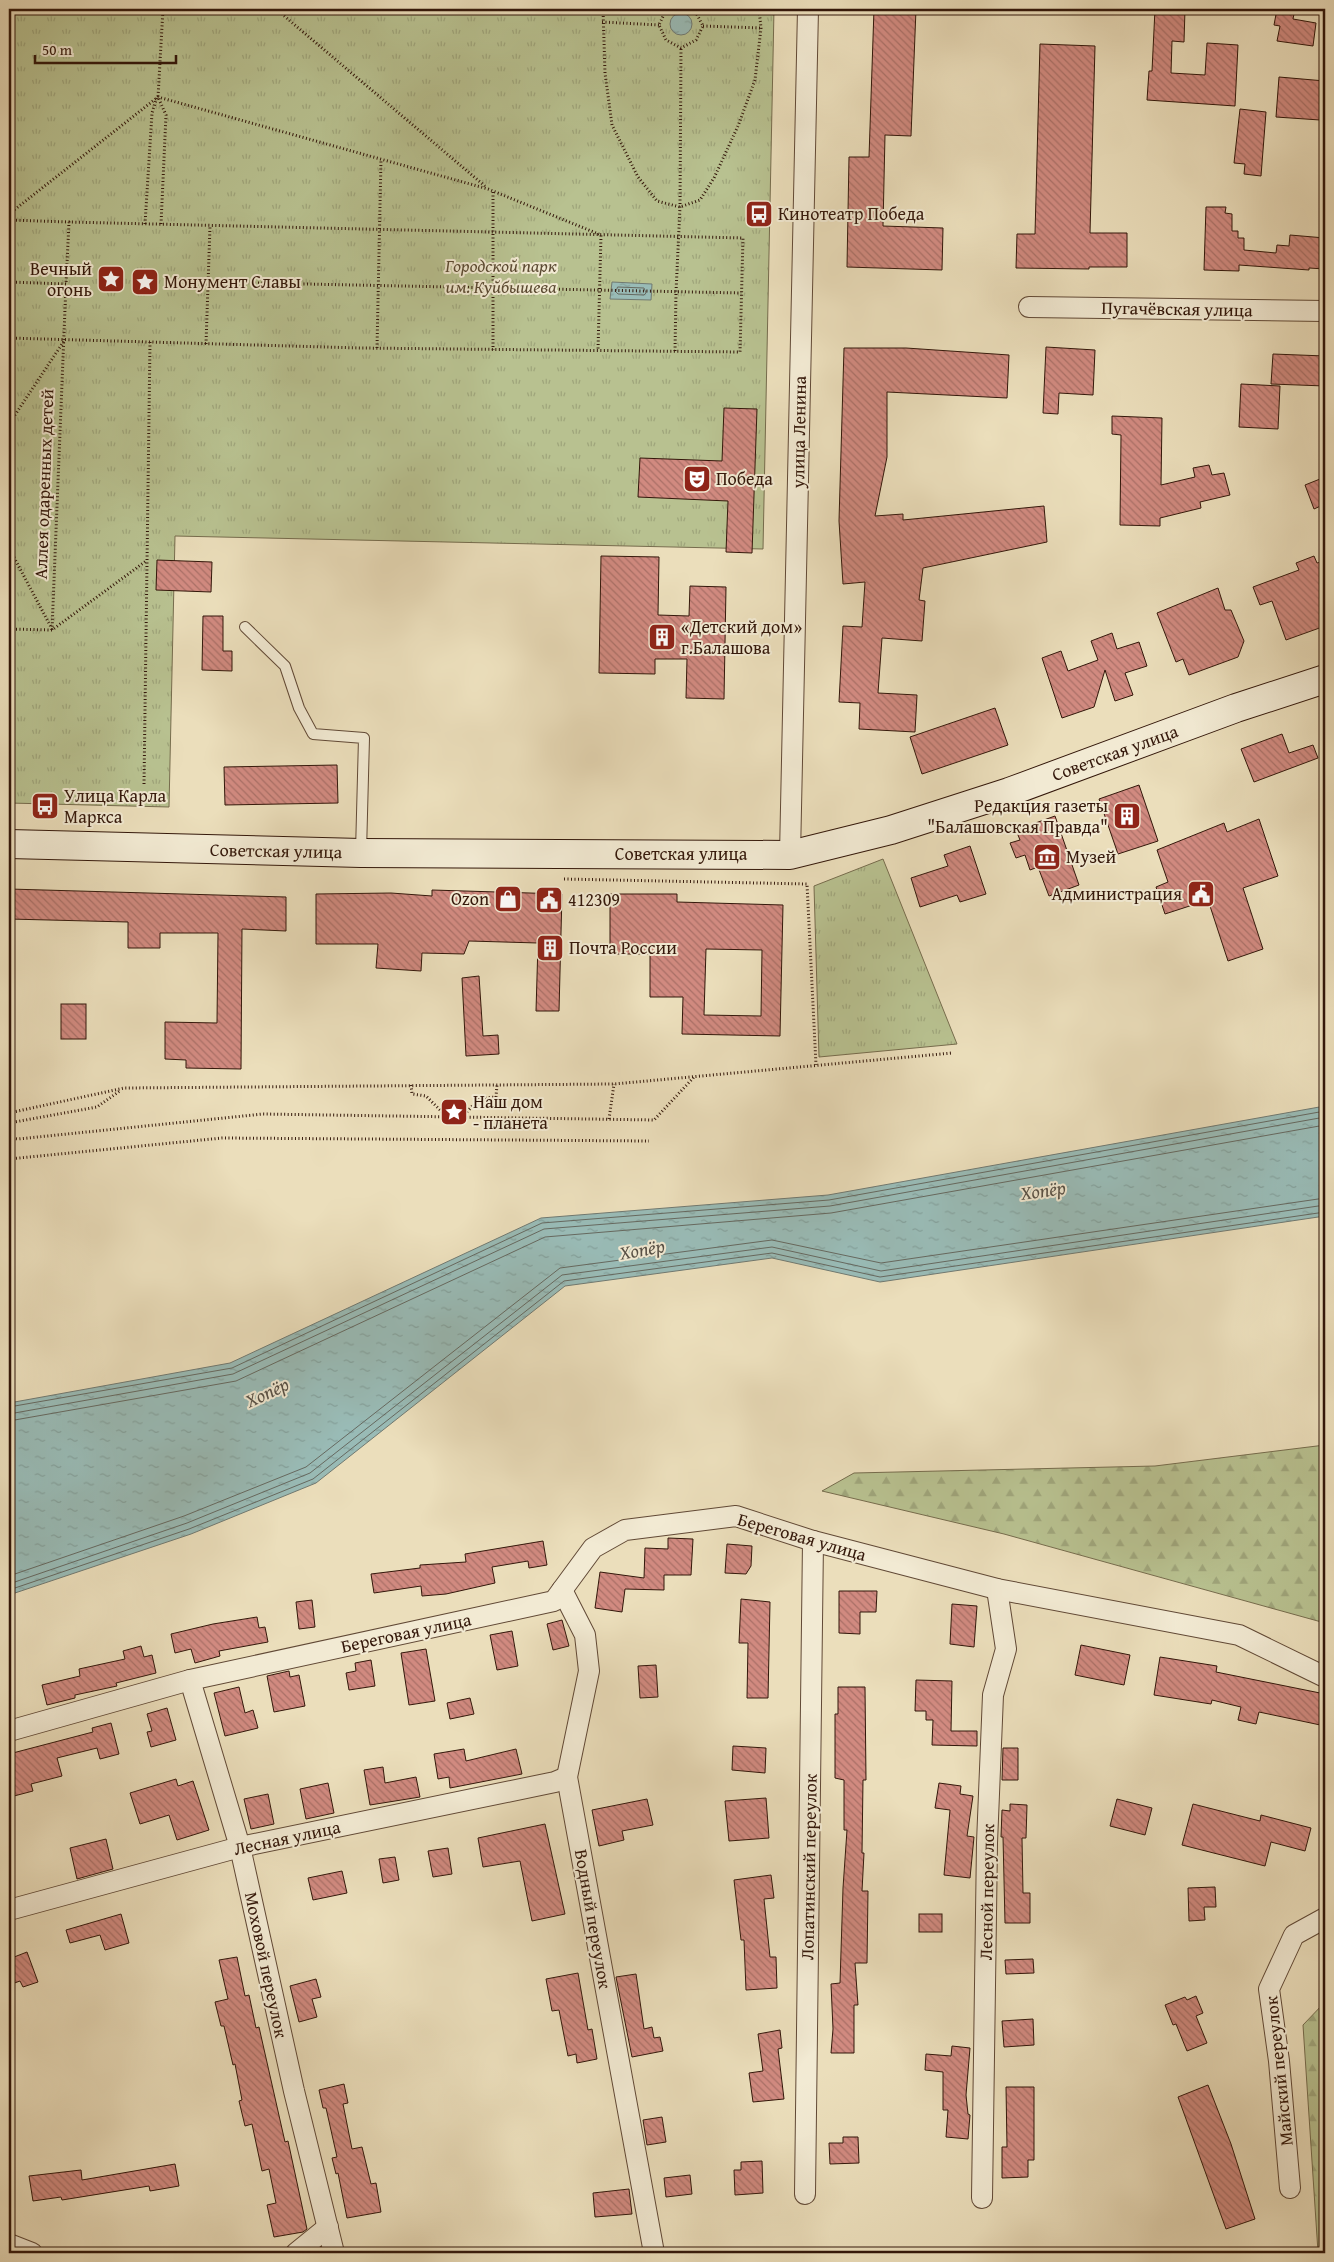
<svg xmlns="http://www.w3.org/2000/svg" width="1334" height="2262" font-family="'Gentium Book Plus',serif">
<style>
.forest{fill:url(#forest-firs);stroke:#766c4d}
.park{fill:url(#park-tufts);stroke:#766c4d}
.water{fill:url(#water-ripples);stroke:#707971}
.lines{fill:none;stroke-linecap:round;stroke-linejoin:round}
.shore{stroke:#666960;stroke-width:1}
.building{fill:url(#building-back-hatch);stroke:#33170a;fill-rule:evenodd}
.lane-casing{stroke:#614936;stroke-width:12}
.street-casing{stroke:#614936;stroke-width:22}
.secondary-casing{stroke:#33170a;stroke-width:30}
.path{stroke:#33170a;stroke-width:3;stroke-dasharray:1 2.5;stroke-linecap:butt}
.lane{stroke:#f2ead3;stroke-width:10}
.street{stroke:#f2ead3;stroke-width:20}
.secondary{stroke:#f2ead3;stroke-width:28}
.labels{text-anchor:middle;stroke-width:4;stroke-linejoin:round;paint-order:stroke}
.poi-label{font-size:18px;fill:#33170a;stroke:#f2ead3;text-anchor:start}
.park-label{font-size:18px;font-style:italic;fill:#5b4a32;stroke:#f2ead3}
.street-label{font-size:18px;fill:#33170a;stroke:#f2ead3}
.water-label{font-size:19px;font-style:italic;fill:#575046;stroke:#f2ead3}
</style>
<defs>
<pattern id="forest-firs" width="22" height="20" patternUnits="userSpaceOnUse" patternTransform="scale(1.25)"><rect width="22" height="20" fill="#b8c190"/><path d="M5 1l3.5 6h-7zM16 11l3.5 6h-7z" fill="#9fa57b"/></pattern>
<pattern id="park-tufts" width="24" height="20" patternUnits="userSpaceOnUse" patternTransform="scale(1.25)"><rect width="24" height="20" fill="#b8c190"/><path d="M3 7l-1-3M5 7V3M7 7l1-3M15 17l-1-3M17 17v-4M19 17l1-3" fill="none" stroke="#9fa57b"/></pattern>
<pattern id="water-ripples" width="26" height="14" patternUnits="userSpaceOnUse" patternTransform="scale(1.25)"><rect width="26" height="14" fill="#99bbb6"/><path d="M2 4q2-2 4 0t4 0M15 11q2-2 4 0t4 0" fill="none" stroke="#84a09b"/></pattern>
<pattern id="building-back-hatch" width="6" height="6" patternUnits="userSpaceOnUse" patternTransform="scale(1.25)"><rect width="6" height="6" fill="#d18a80"/><path d="M-1 5l2 2M0 0l6 6M5-1l2 2" fill="none" stroke="#aa7067"/></pattern>
</defs>
<rect width="100%" height="100%" fill="#ebdebb"/>
<filter id="stains"><feTurbulence type="fractalNoise" baseFrequency=".004" numOctaves="4"/><feColorMatrix values="0 0 0 0 .2 0 0 0 0 .09 0 0 0 0 .02 0 0 0 .5 -.17"/></filter>
<radialGradient id="worn" r=".72"><stop offset=".6" stop-color="#630" stop-opacity="0"/><stop offset="1" stop-color="#630" stop-opacity=".3"/></radialGradient>
<g class="forest">
<path d="M1325,1445V1623L1004,1534L822,1491L854,1473L1155,1466Z"/>
<path d="M1325,2002V2253H1248L1318,2252L1303,2025Z"/>
</g>
<g class="park">
<path d="M9,9H774L763,549L175,536L169,807L9,803Z"/>
<path d="M883,859L957,1044L819,1057L814,886Z"/>
</g>
<g class="water">
<circle cx="681" cy="24" r="11"/>
<path d="M612,282L652,284L651,300L610,299Z"/>
<path d="M1325,1106V1216L880,1282L772,1258L565,1286L316,1483L191,1534L9,1595V1403L230,1363L541,1218L828,1195Z"/>
</g>
<g class="lines">
<g class="shore">
<path d="M618,287L644,288L646,293L644,295L618,294L616,292Z"/>
<path d="M9,1407L232,1368L542,1223L829,1200L1325,1111"/>
<path d="M9,1414L233,1374L544,1229L830,1206L1325,1117"/>
<path d="M9,1421L236,1381L545,1237L831,1213L1325,1125"/>
<path d="M9,1576L184,1516L306,1467L560,1268L772,1240L881,1263L1325,1198"/>
<path d="M9,1584L187,1523L310,1473L562,1275L772,1247L881,1271L1325,1205"/>
<path d="M9,1590L189,1529L313,1479L564,1281L772,1253L880,1277L1325,1212"/>
</g>
</g>
<g class="building">
<path d="M874,9H916L911,136L885,135L883,226L943,228L942,270L847,267L849,157H869Z"/>
<path d="M1155,9H1185L1184,42L1172,41L1171,73L1205,75L1207,43L1238,45L1235,106L1147,100L1149,71H1152Z"/>
<path d="M1277,9H1295L1293,19L1316,23L1313,46L1277,41L1280,26L1274,25Z"/>
<path d="M1040,44L1095,46L1090,233H1127V267H1089V269L1016,268L1017,234H1035Z"/>
<path d="M1279,77L1325,81V111L1321,110L1320,120L1276,117Z"/>
<path d="M1240,109L1266,112L1261,176L1244,174L1245,164L1234,163Z"/>
<path d="M1206,207H1226L1225,213L1232,214V231H1238V238H1244V250L1276,253L1277,245L1289,246L1290,235L1325,238V269L1309,268V270L1239,265V271L1204,270Z"/>
<path d="M1046,347L1095,350L1093,395L1059,393L1058,414L1043,413Z"/>
<path d="M844,348H906L1009,355L1007,398L887,392V457L875,516L903,514V520L1044,506L1047,542L923,568L919,600L925,601L922,641L882,638L878,693L917,695L915,732L859,729L860,703L839,702L843,626L862,627L865,582L843,584L839,521Z"/>
<path d="M1273,354L1325,356V386L1271,384Z"/>
<path d="M1241,384L1280,386L1278,429L1239,427Z"/>
<path d="M724,408L757,409L752,553L726,552L728,501L638,497L640,458L722,461Z"/>
<path d="M1112,416L1162,418L1161,485L1195,477L1193,468L1209,465L1212,475L1224,473L1230,495L1200,502L1201,508L1160,518V526L1120,525L1121,435L1112,434Z"/>
<path d="M1325,477V504L1314,509L1305,485Z"/>
<path d="M601,556L659,557L658,615L689,616L690,586L726,587L724,699L686,698L687,659H655V674L599,673Z"/>
<path d="M1314,556L1317,563L1325,561V626L1286,640L1272,601L1260,605L1253,587L1299,570L1296,563Z"/>
<path d="M157,560L212,562L211,592L156,590Z"/>
<path d="M1218,588L1225,610H1231L1244,641L1238,657L1189,675L1183,659L1176,662L1157,613Z"/>
<path d="M203,616H223V651H232V671L202,670Z"/>
<path d="M1112,633L1117,649L1139,642L1147,666L1125,673L1133,695L1115,701L1105,670L1094,707L1062,718L1042,658L1061,651L1068,671L1098,660L1091,641Z"/>
<path d="M995,708L1008,745L922,774L910,737Z"/>
<path d="M1282,734L1289,753L1313,745L1318,758L1254,782L1241,749Z"/>
<path d="M337,765L338,803L225,805L224,767Z"/>
<path d="M1139,785L1158,841L1118,854L1099,799Z"/>
<path d="M1055,816L1079,885L1049,896L1038,867L1030,870L1025,855L1016,858L1010,843L1020,840L1016,830Z"/>
<path d="M1259,819L1278,876L1243,888L1263,949L1228,961L1208,900L1165,914L1156,887L1168,882L1157,850L1224,823L1227,832Z"/>
<path d="M970,846L986,894L960,902L957,895L920,907L911,878L948,866L944,855Z"/>
<path d="M9,889L286,897V931L242,929L241,1069L186,1068V1060L165,1059V1022L217,1023L218,933H160V948H128V922L9,919Z"/>
<path d="M432,890L562,894L559,1011H536L538,943L469,941L464,954L422,953L421,971L376,968L378,944H316V894L391,893L432,896Z"/>
<path d="M610,894H677V902L783,905L780,1036L682,1034L683,997H650V954H610ZM706,949L762,950L761,1016L704,1015Z"/>
<path d="M479,976L483,1036L498,1035L499,1054L466,1056L462,978Z"/>
<rect x="61" y="1004" width="25" height="35"/>
<path d="M668,1538L693,1539L691,1575H664V1590L625,1589L622,1612L595,1608L600,1572L644,1578L645,1548L668,1549Z"/>
<path d="M543,1541L547,1565L529,1568L528,1561L492,1567L495,1583L446,1594L422,1596L421,1586L374,1593L371,1574L420,1568V1565L466,1562L465,1554Z"/>
<path d="M727,1544L752,1546L751,1566L746,1574L725,1573Z"/>
<path d="M839,1591H877L876,1612H860V1634L839,1633Z"/>
<path d="M741,1599L770,1602L768,1698H747L748,1643H739Z"/>
<path d="M312,1600L315,1627L299,1629L296,1602Z"/>
<path d="M952,1604L977,1606L974,1647L950,1644Z"/>
<path d="M257,1617L259,1628L265,1627L268,1642L219,1651L220,1656L195,1663L191,1649L175,1653L171,1634L213,1624Z"/>
<path d="M562,1620L569,1646L553,1650L547,1624Z"/>
<path d="M512,1631L518,1666L497,1670L490,1635Z"/>
<path d="M1081,1645L1130,1655L1124,1685L1075,1675Z"/>
<path d="M141,1646L144,1657L152,1655L156,1673L116,1683L117,1686L75,1695V1698L47,1705L42,1685L80,1676L79,1669L125,1659L123,1651Z"/>
<path d="M426,1649L435,1701L409,1705L401,1653Z"/>
<path d="M1160,1657L1217,1666L1216,1672L1325,1694V1726L1259,1712L1256,1724L1238,1720L1241,1707L1212,1700L1211,1704L1154,1695Z"/>
<path d="M371,1660L375,1686L349,1690L346,1673L356,1671L355,1663Z"/>
<path d="M656,1665L658,1697L640,1698L638,1666Z"/>
<path d="M289,1671L290,1677L299,1675L305,1706L274,1712L267,1676Z"/>
<path d="M916,1680L952,1681L951,1731H977V1746L932,1745L933,1720H926V1711H915Z"/>
<path d="M239,1687L245,1713L253,1710L258,1728L225,1736L214,1693Z"/>
<path d="M838,1687H865L866,1780H863L862,1853H864L862,1891H868L867,1963H855L858,2005H854V2053H831L833,2029L831,1984L840,1983L843,1888L847,1830H844V1780L835,1778V1714H838Z"/>
<path d="M470,1698L474,1714L450,1719L447,1703Z"/>
<path d="M167,1708L176,1740L151,1747L147,1732L152,1731L147,1714Z"/>
<path d="M111,1723L119,1754L100,1759L97,1748L57,1758L62,1776L31,1784L33,1791L14,1796L9,1775V1754L93,1732L92,1728Z"/>
<path d="M733,1746L766,1748L765,1773L732,1770Z"/>
<path d="M1003,1748H1018V1780H1002Z"/>
<path d="M464,1749L466,1761L516,1749L522,1774L450,1788L449,1777L438,1779L434,1754Z"/>
<path d="M383,1767L385,1783L416,1777L420,1797L370,1805L364,1770Z"/>
<path d="M176,1779L178,1786L193,1781L209,1830L177,1840L169,1815L140,1824L130,1793Z"/>
<path d="M328,1783L334,1813L306,1819L300,1789Z"/>
<path d="M939,1783L961,1786L960,1794L973,1796L967,1836L974,1837L970,1878L944,1875L950,1810L935,1808Z"/>
<path d="M268,1794L274,1824L251,1829L244,1799Z"/>
<path d="M766,1798L769,1838L729,1841L725,1801Z"/>
<path d="M647,1799L653,1825L622,1831L624,1840L599,1846L592,1810Z"/>
<path d="M1117,1799L1152,1808L1145,1835L1110,1826Z"/>
<path d="M1010,1804L1027,1805L1026,1838H1022L1023,1893H1030V1923H1005L1003,1837H1001L1002,1810L1010,1811Z"/>
<path d="M1193,1804L1260,1821L1261,1815L1311,1828L1305,1851L1271,1842L1265,1866L1182,1845Z"/>
<path d="M545,1824L565,1914L532,1921L520,1861L483,1867L478,1838Z"/>
<path d="M106,1839L113,1869L77,1879L70,1848Z"/>
<path d="M448,1848L452,1874L433,1877L428,1851Z"/>
<path d="M395,1857L399,1880L383,1883L379,1859Z"/>
<path d="M342,1871L347,1893L313,1900L308,1878Z"/>
<path d="M771,1875L774,1898L764,1899L770,1957H776L777,1988L746,1990L744,1940H741L734,1880Z"/>
<path d="M1215,1887L1216,1907H1204L1205,1920L1189,1921L1188,1888Z"/>
<path d="M121,1914L129,1943L105,1950L100,1935L70,1943L66,1930Z"/>
<rect x="919" y="1914" width="23" height="18"/>
<path d="M27,1952L38,1982L23,1987L20,1981L9,1985V1959Z"/>
<path d="M237,1957L245,1996L249,1995L256,2028L259,2027L285,2142L288,2141L307,2229L303,2232L274,2237L267,2205L276,2203L269,2169L262,2171L252,2124L245,2126L239,2101L242,2100L235,2064L233,2065L224,2026H221L215,2002L228,1999L219,1960Z"/>
<path d="M1033,1959L1034,1973L1006,1974L1005,1960Z"/>
<path d="M578,1973L588,2030L592,2029L597,2059L577,2063L576,2054L568,2056L559,2010L552,2011L546,1979Z"/>
<path d="M636,1974L644,2029L652,2027L654,2038L660,2037L663,2051L632,2057L616,1977Z"/>
<path d="M316,1979L321,1997L312,1999L317,2017L299,2022L290,1986Z"/>
<path d="M1196,1996L1203,2013L1196,2016L1207,2043L1187,2051L1176,2024L1173,2025L1165,2005L1185,1997L1187,2000Z"/>
<path d="M1033,2019L1034,2045L1004,2047L1002,2021Z"/>
<path d="M780,2030L782,2048L778,2049L784,2099L753,2102L749,2073L763,2071L758,2034Z"/>
<path d="M952,2046L970,2048L966,2095L968,2114L970,2115L968,2139L946,2137L948,2110H943V2072L925,2070L926,2054L951,2056Z"/>
<path d="M344,2084L348,2103L343,2104L352,2149L362,2147L371,2184L376,2183L381,2212L347,2218L338,2173L336,2174L332,2158L337,2157L326,2108H323L319,2090Z"/>
<path d="M1208,2085L1231,2144L1255,2219L1226,2229L1178,2097Z"/>
<path d="M1006,2087H1034V2160H1028V2177L1002,2178V2147H1007Z"/>
<path d="M662,2117L666,2142L647,2145L643,2120Z"/>
<path d="M843,2137H858L859,2163L830,2164L829,2143H843Z"/>
<path d="M762,2161L763,2193L735,2195L734,2170H741V2162Z"/>
<path d="M175,2164L179,2186L150,2191L149,2186L62,2200L61,2197L33,2201L29,2176L81,2170L82,2180Z"/>
<path d="M690,2175L692,2194L666,2197L664,2178Z"/>
<path d="M629,2189L632,2214L595,2217L593,2193Z"/>
</g>
<g class="lines">
<g class="lane-casing">
<path id="lane" d="M245,627L285,666L299,708L313,734L364,738L361,852"/>
</g>
<g class="street-casing">
<g id="street">
<path d="M1029,307L1325,311"/>
<path d="M790,855L808,9"/>
<path d="M562,1590L585,1635L589,1671L567,1777L654,2253"/>
<path d="M190,1680L240,1847L294,2091L334,2253"/>
<path d="M9,1731L190,1680L554,1601L593,1548L625,1530L736,1516L813,1541L997,1589L1239,1635L1325,1677"/>
<path d="M9,1910L240,1847L555,1782L567,1777"/>
<path d="M1290,2188L1279,2061L1269,1989L1294,1935L1325,1918"/>
<path d="M805,2194L813,1541"/>
<path d="M982,2198L987,1843L993,1695L1006,1649L997,1589"/>
<path d="M9,2244L32,2253"/>
<path d="M296,2253L328,2227"/>
</g>
</g>
<g class="secondary-casing">
<path id="secondary" d="M9,844L361,853L790,855L891,830L1009,792L1236,708L1325,679"/>
</g>
<g class="path">
<path d="M276,9L486,187"/>
<path d="M603,9L605,73L612,125L638,177L657,201L680,207L700,200L714,178L738,126L755,80L761,28L759,9"/>
<path d="M669,9L666,10L659,25L666,40L681,48L696,40L703,26L694,9"/>
<path d="M602,22L659,25"/>
<path d="M703,26L761,28"/>
<path d="M493,192V350"/>
<path d="M9,214L158,97L488,189L601,235L598,350"/>
<path d="M9,220L69,222L66,284"/>
<path d="M145,224L152,113L157,97"/>
<path d="M161,224L166,115L158,97L163,9"/>
<path d="M9,282L66,284L52,630"/>
<path d="M209,282L741,293"/>
<path d="M9,338L360,348L740,352L743,238L69,222"/>
<path d="M206,344L210,226"/>
<path d="M377,348L381,159"/>
<path d="M675,351L676,292L680,207L681,48"/>
<path d="M9,424L64,341"/>
<path d="M9,548L52,629"/>
<path d="M9,629L52,630L146,561"/>
<path d="M144,784L150,342"/>
<path d="M564,879L807,884L816,1065"/>
<path d="M411,1085L412,1094L426,1096L446,1116"/>
<path d="M9,1113L124,1088L614,1084L952,1053"/>
<path d="M462,1117L480,1098L496,1097L497,1085"/>
<path d="M609,1119L614,1084"/>
<path d="M9,1123L97,1107L121,1090"/>
<path d="M9,1138L18,1139L263,1114L654,1120L695,1076"/>
<path d="M9,1159L222,1138L649,1141"/>
</g>
<use href="#lane" class="lane"/>
<use href="#street" class="street"/>
<use href="#secondary" class="secondary"/>
</g>
<defs>
<g id="bus-square" transform="scale(1.4375)"><rect x="-9" y="-9" width="18" height="18" rx="4" fill="#8f2418" stroke="#f2ead3"/><path d="M-5-6H5V4H4V6H2V4H-2V6H-4V4H-5ZM-3.5-4V0h7V-4ZM-3.5 1.2v1.5H-2V1.2ZM2 1.2v1.5H3.5V1.2Z" fill="#fff"/></g>
<g id="sight-square" transform="scale(1.4375)"><rect x="-9" y="-9" width="18" height="18" rx="4" fill="#8f2418" stroke="#f2ead3"/><path d="M0-6L1.8-2.2L6-1.7L2.9 1.2L3.7 5.4L0 3.3L-3.7 5.4L-2.9 1.2L-6-1.7L-1.8-2.2Z" fill="#fff"/></g>
<g id="theatre-square" transform="scale(1.4375)"><rect x="-9" y="-9" width="18" height="18" rx="4" fill="#8f2418" stroke="#f2ead3"/><path d="M-5-5.5Q0-4 5-5.5V0Q5 5 0 6Q-5 5-5 0ZM-3.3-2.5H-1v1.5H-3.3ZM1-2.5H3.3v1.5H1ZM-2.8 1Q0 5.5 2.8 1Z" fill="#fff"/></g>
<g id="building-square" transform="scale(1.4375)"><rect x="-9" y="-9" width="18" height="18" rx="4" fill="#8f2418" stroke="#f2ead3"/><path d="M-4-6H4V6H1V3H-1V6H-4ZM-2.5-4.3h1.7v1.8h-1.7ZM.8-4.3h1.7v1.8H.8ZM-2.5-1h1.7V.8h-1.7ZM.8-1h1.7V.8H.8Z" fill="#fff"/></g>
<g id="museum-square" transform="scale(1.4375)"><rect x="-9" y="-9" width="18" height="18" rx="4" fill="#8f2418" stroke="#f2ead3"/><path d="M0-6L6-3V-2H-6V-3ZM-5-1h2V3h-2ZM-1-1h2V3h-2ZM3-1h2V3H3ZM-6 4H6V6H-6Z" fill="#fff"/></g>
<g id="civic-square" transform="scale(1.4375)"><rect x="-9" y="-9" width="18" height="18" rx="4" fill="#8f2418" stroke="#f2ead3"/><path d="M-.6-6.5H3V-4.5H.6V-3L4-1V1h2V6H-6V1h2V-1L-.6-3ZM-1.2 2.5V6h2.4V2.5Z" fill="#fff"/></g>
<g id="shop-square" transform="scale(1.4375)"><rect x="-9" y="-9" width="18" height="18" rx="4" fill="#8f2418" stroke="#f2ead3"/><path d="M-5-2.5h2.3a2.7 3.5 0 0 1 5.4 0H5L5.5 6h-11ZM-1.5-2.5h3a1.5 2.3 0 0 0-3 0Z" fill="#fff"/></g>
</defs>
<g fill-rule="evenodd">
<use href="#bus-square" x="759" y="214"/>
<use href="#sight-square" x="111" y="279"/>
<use href="#sight-square" x="145" y="282"/>
<use href="#theatre-square" x="697" y="479"/>
<use href="#building-square" x="662" y="637"/>
<use href="#bus-square" x="45" y="806"/>
<use href="#building-square" x="1127" y="816"/>
<use href="#museum-square" x="1047" y="857"/>
<use href="#civic-square" x="1201" y="894"/>
<use href="#shop-square" x="508" y="899"/>
<use href="#civic-square" x="549" y="900"/>
<use href="#building-square" x="550" y="948"/>
<use href="#sight-square" x="454" y="1112"/>
</g>
<g class="labels">
<g class="poi-label">
<text x="778" y="220">Кинотеатр Победа</text>
<text x="92" y="275" text-anchor="end">Вечный<tspan x="92" dy="21">огонь</tspan></text>
<text x="164" y="288">Монумент Славы</text>
<text x="716" y="485">Победа</text>
<text x="681" y="633">«Детский дом»<tspan x="681" dy="21">г.Балашова</tspan></text>
<text x="64" y="802">Улица Карла<tspan x="64" dy="21">Маркса</tspan></text>
<text x="1108" y="812" text-anchor="end">Редакция газеты<tspan x="1108" dy="21">"Балашовская Правда"</tspan></text>
<text x="1066" y="863">Музей</text>
<text x="1182" y="900" text-anchor="end">Администрация</text>
<text x="489" y="905" text-anchor="end">Ozon</text>
<text x="568" y="906">412309</text>
<text x="569" y="954">Почта России</text>
<text x="473" y="1108">Наш дом<tspan x="473" dy="21">- планета</tspan></text>
</g>
<g class="park-label">
<text x="501" y="272">Городской парк<tspan x="501" dy="21">им. Куйбышева</tspan></text>
</g>
<g class="street-label">
<text transform="translate(1177 309) rotate(1)" y="6">Пугачёвская улица</text>
<text transform="translate(799 432) rotate(-89)" y="6">улица Ленина</text>
<text transform="translate(44 484) rotate(-88)" y="6">Аллея одаренных детей</text>
<text transform="translate(1115 753) rotate(-20)" y="6">Советская улица</text>
<text transform="translate(276 851) rotate(1)" y="6">Советская улица</text>
<text x="681" y="860">Советская улица</text>
<text transform="translate(802 1537) rotate(16)" y="6">Береговая улица</text>
<text transform="translate(406 1633) rotate(-12)" y="6">Береговая улица</text>
<text transform="translate(287 1838) rotate(-12)" y="6">Лесная улица</text>
<text transform="translate(809 1867) rotate(-89)" y="6">Лопатинский переулок</text>
<text transform="translate(987 1892) rotate(-89)" y="6">Лесной переулок</text>
<text transform="translate(593 1919) rotate(80)" y="6">Водный переулок</text>
<text transform="translate(266 1965) rotate(78)" y="6">Моховой переулок</text>
<text transform="translate(1279 2071) rotate(-96)" y="6">Майский переулок</text>
</g>
<g class="water-label">
<text transform="translate(1043 1190) rotate(-8)" y="7">Хопёр</text>
<text transform="translate(642 1249) rotate(-10)" y="7">Хопёр</text>
<text transform="translate(267 1392) rotate(-25)" y="7">Хопёр</text>
</g>
</g>
<rect width="1334" height="2262" fill="none" stroke="#ebdebb" stroke-width="30"/>
<rect x="10" y="10" width="1314" height="2242" fill="none" stroke="#33170a" stroke-width="2.5"/>
<rect x="15" y="15" width="1304" height="2232" fill="none" stroke="#33170a"/>
<path d="M35 55v8h141v-8" fill="none" stroke="#33170a" stroke-width="2.5"/>
<text x="42" y="55" font-size="15" fill="#33170a" stroke="#f2ead3" stroke-width="4" paint-order="stroke">50 m</text>
<rect width="100%" height="100%" filter="url(#stains)"/>
<rect width="100%" height="100%" fill="url(#worn)"/>
</svg>
